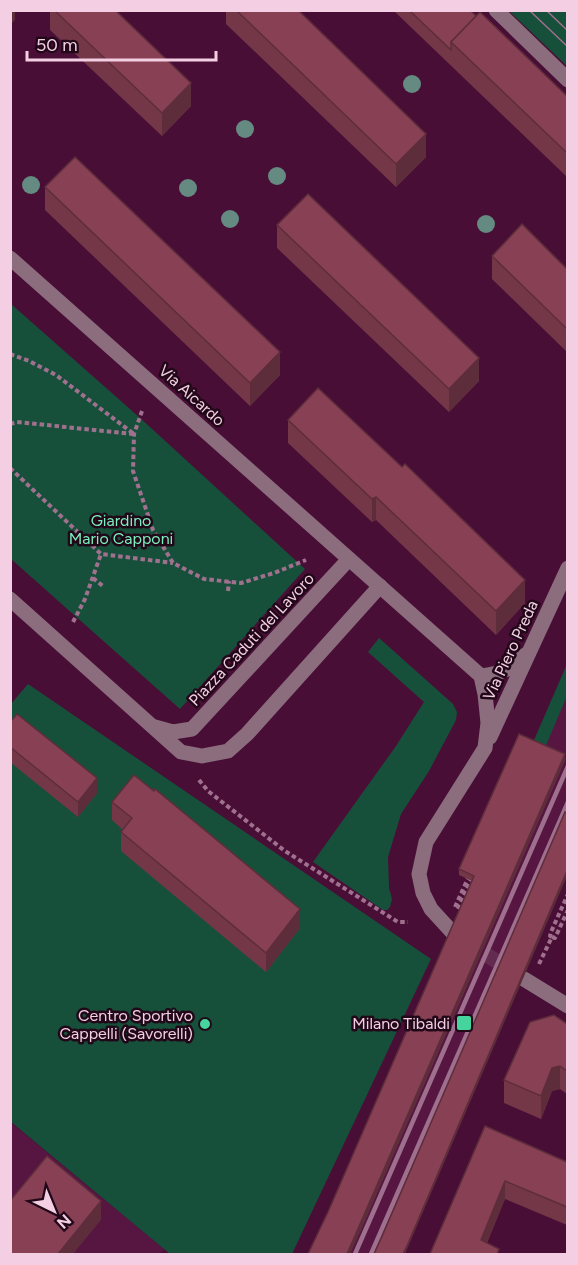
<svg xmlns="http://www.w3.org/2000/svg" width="578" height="1265" font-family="Figtree,sans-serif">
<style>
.built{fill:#571642}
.green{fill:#17503a}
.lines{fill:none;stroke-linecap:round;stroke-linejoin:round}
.minor-tunnel{stroke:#632b50;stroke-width:15;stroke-dasharray:15 8;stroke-linecap:butt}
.path{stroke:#a0718f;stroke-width:4;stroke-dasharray:4.5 3;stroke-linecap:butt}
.minor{stroke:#8b6d7e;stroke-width:15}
.tram{stroke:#9f6f8e;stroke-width:1.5}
.rail{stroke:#9f6f8e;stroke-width:4.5}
.tree{fill:#648a81}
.wall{fill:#743748}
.shaded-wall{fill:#5e2d3b}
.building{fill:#874054;stroke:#5e2d3b;stroke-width:1.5}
.poi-dot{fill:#46d49e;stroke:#210818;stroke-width:2}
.labels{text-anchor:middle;stroke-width:5;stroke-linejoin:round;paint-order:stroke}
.street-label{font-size:16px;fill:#f4cfe4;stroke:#210818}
.park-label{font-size:16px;fill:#7bf0be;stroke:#210818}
.poi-label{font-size:16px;fill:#f4cfe4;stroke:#210818;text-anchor:end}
</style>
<rect width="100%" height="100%" fill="#490e36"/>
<g class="built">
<path d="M567,696V859L396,1254H322Z"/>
<path d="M10,1122L164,1249L159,1254H11Z"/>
</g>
<g class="green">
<path d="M509,11H567V66Z"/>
<path d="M11,304L139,417L305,569L180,709L11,559Z"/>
<path d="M379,638L453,704L457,712L456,720L429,771L401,814L388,857L389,888L392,899L390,907L387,910H383L313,862L396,746L424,702L368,652Z"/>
<path d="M567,664V696L544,750L534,740Z"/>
<path d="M28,684L431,959L292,1254H170L11,1122L10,705Z"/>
</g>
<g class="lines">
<path class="minor-tunnel" d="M465,941L515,973"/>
<g class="path">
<path d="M10,354L29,361L56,375L134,434"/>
<path d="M142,411L134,434L133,471L153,530L173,563L204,579L241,583L274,573L306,560"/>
<path d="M10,424L17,422L133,434"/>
<path d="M10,468L101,554L173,563"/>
<path d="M93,578L104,587"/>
<path d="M228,591L229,581"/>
<path d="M73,622L85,599L101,554"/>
<path d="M199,780L208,791L285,851L398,922H408"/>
<path d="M455,907L469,876"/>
<path d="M458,909L472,878"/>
<path d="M552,937L550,936L551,932L568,894"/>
<path d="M539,964L552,937L555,938L568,910"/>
</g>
<g class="minor">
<path d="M496,10L568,80"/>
<path d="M10,258L481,676L485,694L488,723L485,748L426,842L419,874L423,893L431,909L452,932"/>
<path d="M10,599L181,752L202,756L228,751L247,734L380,586"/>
<path d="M481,676C501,673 511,670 525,655"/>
<path d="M155,727L173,732L192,729L349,559"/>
<path d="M490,737L568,568"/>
<path d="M524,979L568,1006"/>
</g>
<g class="tram">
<path d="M529,10L568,47"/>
<path d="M546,10L568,31"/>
</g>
<g class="rail">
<path d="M355,1254L568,766"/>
<path d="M371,1254L568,802"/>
</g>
</g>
<g class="tree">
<circle cx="412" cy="84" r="9"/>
<circle cx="245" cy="129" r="9"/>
<circle cx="277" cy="176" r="9"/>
<circle cx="31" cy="185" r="9"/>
<circle cx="188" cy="188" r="9"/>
<circle cx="230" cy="219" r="9"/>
<circle cx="486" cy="224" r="9"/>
</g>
<g class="wall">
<path d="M50,10H115L191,106L162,136L50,30Z"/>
<path d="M226,10H298L426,157L396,187L226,24Z"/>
<path d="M393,10H470L567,96V177Z"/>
<path d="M45,187L280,375L250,406L45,210Z"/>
<path d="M277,225L479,381L449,412L277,248Z"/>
<path d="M492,256L567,269V352L492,279Z"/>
<path d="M288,420L525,603L496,635L376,520L372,522L288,443Z"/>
<path d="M10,722L97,793L78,817L10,762Z"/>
<path d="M565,760L360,1232L328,1212L472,881L459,875V869Z"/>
<path d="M112,802L300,928L266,972L121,851V832L123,830L112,820Z"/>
<path d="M567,1024V1094L560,1089L552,1091L541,1119L504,1103V1080Z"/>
<path d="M485,1126L567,1162V1225L505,1199L487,1243L499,1254H430Z"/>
</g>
<g class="shaded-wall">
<path d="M10,10H15V20L10,25Z"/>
<path d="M191,83V106L162,136V113Z"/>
<path d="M426,134V157L396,187V164Z"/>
<path d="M280,352V375L250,406V383Z"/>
<path d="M479,358V381L449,412V389Z"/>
<path d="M376,497V520L372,522V499Z"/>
<path d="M525,580V603L496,635V611Z"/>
<path d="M565,754V760L360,1232L350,1254H347Z"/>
<path d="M97,778V793L78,817V802Z"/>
<path d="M567,871V876L405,1254H403Z"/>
<path d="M300,909V928L266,972V953Z"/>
<path d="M560,1066V1089L552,1091L541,1119V1096L552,1068Z"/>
<path d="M12,1176V1195L10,1196V1178Z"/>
<path d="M505,1181V1199L482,1254L481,1240Z"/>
<path d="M101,1201V1220L73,1254H58Z"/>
</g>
<g class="building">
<path d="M54,10H115L191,83L162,113Z"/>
<path d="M236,10H298L426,134L396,164Z"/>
<path d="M409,10H470L476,16L451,42V50Z"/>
<path d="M480,12L567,96V153L451,42Z"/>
<path d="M75,157L280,352L250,383L45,187Z"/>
<path d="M308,194L479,358L449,389L277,225Z"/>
<path d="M522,224L567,269V329L492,256Z"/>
<path d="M318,388L402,467L405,464L525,580L496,611L376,497L372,499L288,420Z"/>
<path d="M17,714L97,778L78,802L10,747V722Z"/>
<path d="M519,734L565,754L347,1254H308L328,1212L474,876L459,869Z"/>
<path d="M134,775L154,791L155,789L300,909L266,953L121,832L132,818L112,802Z"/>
<path d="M565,812L567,813V871L407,1246L403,1254H374L383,1234Z"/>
<path d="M554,1015L567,1024V1071L560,1066L552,1068L541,1096L504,1080L530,1022Z"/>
<path d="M485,1126L567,1162V1207L505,1181L481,1240L499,1249L497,1254H430Z"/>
<path d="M47,1156L101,1201L58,1254H10V1201Z"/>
</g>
<g class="poi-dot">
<rect x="456" y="1015" width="16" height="16" rx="3"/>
<circle cx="205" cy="1024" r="6"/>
</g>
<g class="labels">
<g class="street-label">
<text transform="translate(192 395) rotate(42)" y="6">Via Aicardo</text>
<text transform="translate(251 639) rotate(-47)" y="6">Piazza Caduti del Lavoro</text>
<text transform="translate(510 650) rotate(-65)" y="6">Via Piero Preda</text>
</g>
<g class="park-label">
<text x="121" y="526">Giardino<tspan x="121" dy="18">Mario Capponi</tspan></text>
</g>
<g class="poi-label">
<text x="193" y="1021">Centro Sportivo<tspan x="193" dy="18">Cappelli (Savorelli)</tspan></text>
<text x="450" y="1029">Milano Tibaldi</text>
</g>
</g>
<rect width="578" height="1265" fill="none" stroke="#f4cfe4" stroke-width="24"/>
<g transform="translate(54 1211) rotate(137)" stroke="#210818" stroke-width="4.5" paint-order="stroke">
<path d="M0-4.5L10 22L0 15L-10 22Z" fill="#f4cfe4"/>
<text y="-9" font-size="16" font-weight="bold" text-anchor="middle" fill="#f4cfe4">N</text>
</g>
<path d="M27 51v9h189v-9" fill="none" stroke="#f4cfe4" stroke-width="3"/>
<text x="36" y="51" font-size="18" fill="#f4cfe4" stroke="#210818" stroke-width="4.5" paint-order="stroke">50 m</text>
</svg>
